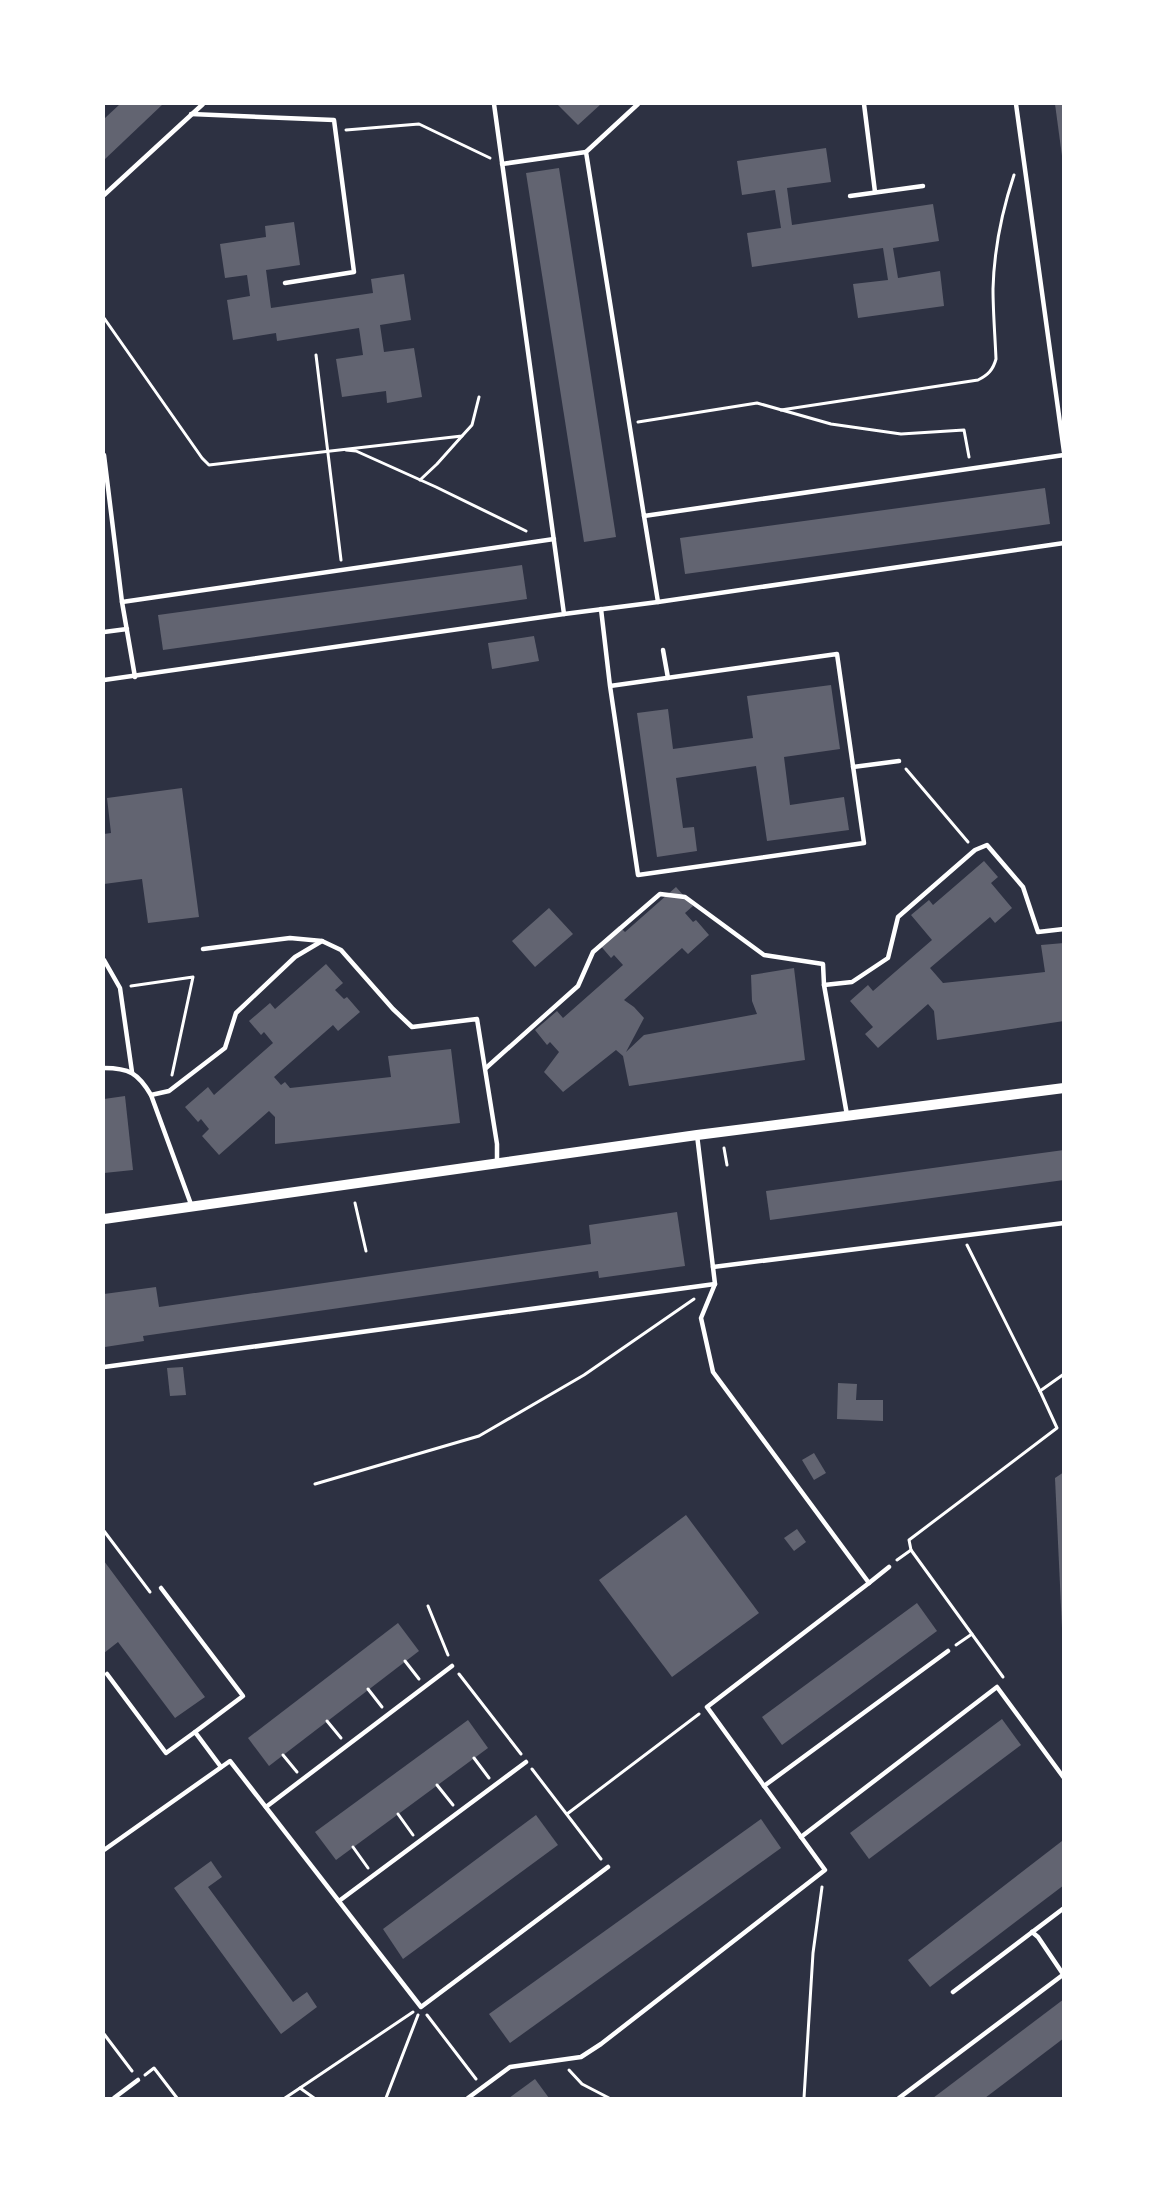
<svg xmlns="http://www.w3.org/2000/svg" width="1167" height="2202" font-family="Arial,sans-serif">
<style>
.building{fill:#626471}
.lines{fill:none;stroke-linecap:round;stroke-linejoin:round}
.path{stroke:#fff;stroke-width:3}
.service{stroke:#fff;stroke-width:4.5}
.tertiary{stroke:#fff;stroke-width:10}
</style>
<rect width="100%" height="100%" fill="#2d3142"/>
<g class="building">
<path d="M120,104H163L104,160V119Z"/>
<path d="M557,104H601L578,125Z"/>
<path d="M1055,104H1064V156H1062Z"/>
<path d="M826,148L831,182L787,188L792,225L933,204L939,241L893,248L898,278L940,271L944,306L858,318L853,284L888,280L883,248L752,267L747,233L781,228L775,190L742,195L737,161Z"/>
<path d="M559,168L616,537L584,542L526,173Z"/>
<path d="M294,222L300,265L266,270L271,308L373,293L371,279L404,274L411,320L380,325L384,352L414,348L422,397L387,403L386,391L342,397L336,359L363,355L359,328L277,341L276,333L233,340L227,300L250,296L247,275L225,278L220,244L266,237L265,226Z"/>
<path d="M1045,488L1050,524L685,574L680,538Z"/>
<path d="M522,565L527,599L163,650L158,615Z"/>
<path d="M534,636L539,661L492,669L488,643Z"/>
<path d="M831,685L840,749L784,757L790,805L844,797L849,830L767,841L756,766L676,778L683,828L694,827L697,851L657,857L637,713L668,709L673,749L753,738L747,696Z"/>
<path d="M182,788L199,917L148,923L142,879L104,884V834L111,833L107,798Z"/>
<path d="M984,861L998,877L991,883L1012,908L995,923L990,917L930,968L943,983L1045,972L1041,945L1064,943V1021L937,1040L934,1011L928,1004L878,1048L865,1034L873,1027L850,1001L868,985L873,991L932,940L911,915L929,900L933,905Z"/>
<path d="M676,887L693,906L685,913L693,922L696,920L709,935L688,954L682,948L624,1000L634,1007L644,1018L626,1052L644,1035L757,1014L752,1001L751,975L794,968L805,1060L629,1086L623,1056L616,1050L563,1092L544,1072L559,1052L550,1042L547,1045L535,1030L557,1011L563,1018L623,965L614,955L611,958L599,944L619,926L625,932Z"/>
<path d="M549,908L573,934L535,967L512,941Z"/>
<path d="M326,964L343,983L335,990L344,999L347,997L360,1012L338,1031L333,1025L274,1077L281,1085L285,1082L290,1088L391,1077L388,1056L451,1049L460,1123L275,1144V1117L269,1111L219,1155L202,1136L209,1129L201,1119L198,1122L185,1107L208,1087L214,1095L273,1043L264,1032L261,1035L249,1021L270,1003L275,1009Z"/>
<path d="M125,1096L133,1170L104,1173V1099Z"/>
<path d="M1064,1150V1180L770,1220L766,1191Z"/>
<path d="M677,1212L685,1266L599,1278L598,1271L143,1336L144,1341L105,1347L104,1341V1294L156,1287L159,1307L591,1244L589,1225Z"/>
<path d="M183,1367L186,1395L170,1396L167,1368Z"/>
<path d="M838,1383L857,1384L856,1400H883V1421L837,1419Z"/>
<path d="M814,1453L826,1473L814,1480L802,1460Z"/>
<path d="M1064,1472V1628H1062L1055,1478Z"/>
<path d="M686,1515L759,1613L672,1677L599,1580Z"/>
<path d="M797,1529L806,1542L794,1551L784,1538Z"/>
<path d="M104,1561L205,1697L175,1718L118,1642L104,1653Z"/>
<path d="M917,1603L937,1631L782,1745L762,1717Z"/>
<path d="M398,1623L419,1651L269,1766L248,1738Z"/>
<path d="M1002,1719L1021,1745L869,1859L850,1833Z"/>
<path d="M468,1720L488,1748L336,1860L315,1832Z"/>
<path d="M536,1815L558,1845L403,1959L383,1929Z"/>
<path d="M761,1819L781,1848L510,2043L489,2014Z"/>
<path d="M1062,1841L1064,1885L930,1987L908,1960Z"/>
<path d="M211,1861L222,1877L208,1887L293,2002L307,1992L317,2007L281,2034L174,1888Z"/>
<path d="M1064,1999V2038L985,2098H933Z"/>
<path d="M535,2079L549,2098H509Z"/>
</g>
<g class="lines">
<g class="path">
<path d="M346,130L419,124L490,158"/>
<path d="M104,318L202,458L209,465L462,436L472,425L479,397"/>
<path d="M316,355L341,560"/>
<path d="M781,410L978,380C988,375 993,370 996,359C995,335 993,312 993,289C994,251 1002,211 1014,175"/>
<path d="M638,422L757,403L831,424L901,434L964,430L969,457"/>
<path d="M346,450L356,451L436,487L526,531"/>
<path d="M420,480L437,464L462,436"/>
<path d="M906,769L968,842"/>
<path d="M131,986L193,977L172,1075"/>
<path d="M724,1148L727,1165"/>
<path d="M355,1203L366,1251"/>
<path d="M967,1245L1040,1391"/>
<path d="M315,1484L479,1436L584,1375L694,1299"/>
<path d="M104,1531L150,1592"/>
<path d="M911,1550L1003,1677"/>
<path d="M897,1560L911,1550L909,1540L1057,1428L1040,1391L1064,1374"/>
<path d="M428,1606L448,1655"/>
<path d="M956,1645L972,1634"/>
<path d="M405,1661L419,1679"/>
<path d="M459,1674L521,1754"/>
<path d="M368,1689L382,1707"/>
<path d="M327,1721L341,1738"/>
<path d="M283,1755L297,1772"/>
<path d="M474,1758L489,1778"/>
<path d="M532,1769L601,1859"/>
<path d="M437,1785L453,1805"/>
<path d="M398,1814L413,1835"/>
<path d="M567,1814L699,1714"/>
<path d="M353,1847L368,1868"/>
<path d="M427,2015L476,2079"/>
<path d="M104,2034L132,2071"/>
<path d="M569,2070L582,2084L609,2098"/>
<path d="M145,2075L154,2068L177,2098"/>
<path d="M300,2088L413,2012"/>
<path d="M285,2098L300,2088L314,2098"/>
<path d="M386,2098L418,2015"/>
<path d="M804,2098L813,1953L822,1887"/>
</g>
<g class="service">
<path d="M638,104L586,152L644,516L1064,455"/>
<path d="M864,104L875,192"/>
<path d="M1016,104L1064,452"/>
<path d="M191,114L334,120L354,272L285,283"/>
<path d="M502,164L586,152"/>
<path d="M104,195L203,104"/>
<path d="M850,196L923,186"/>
<path d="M104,455L122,602L135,677"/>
<path d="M644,516L658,602L1064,543"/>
<path d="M122,602L554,539"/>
<path d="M601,609L610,686L638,875L864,843L837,654L610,686"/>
<path d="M564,614L658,602"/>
<path d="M104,632L127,629"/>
<path d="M663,650L668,678"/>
<path d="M104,680L564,614L494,104"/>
<path d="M853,767L899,761"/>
<path d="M203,949L290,938L322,941"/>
<path d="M104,960L120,988L132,1072"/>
<path d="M824,985L852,982L888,958L898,917L975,850L987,845L1023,887L1038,932L1064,929"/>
<path d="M104,1068C129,1068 138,1073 151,1095L192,1207"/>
<path d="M486,1068L578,986L593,952L660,894L685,897L764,955L823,964L824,985L847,1115"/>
<path d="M151,1095L169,1091L225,1048L236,1013L295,957L322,941L341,950L393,1009L412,1027L477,1019L497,1144V1163"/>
<path d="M697,1135L715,1284L701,1318L713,1372L869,1583L889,1567"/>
<path d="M713,1267L1064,1223"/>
<path d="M104,1367L715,1284"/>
<path d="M161,1588L243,1696L195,1732"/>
<path d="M107,1674L166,1753L195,1732L221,1767"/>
<path d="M764,1786L948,1651"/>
<path d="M266,1807L452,1666"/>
<path d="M801,1837L997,1687L1064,1778"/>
<path d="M104,1850L230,1761L421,2007L608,1867"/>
<path d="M339,1901L526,1762"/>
<path d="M1032,1932L1038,1937L1063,1974"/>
<path d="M953,1992L1064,1908"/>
<path d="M114,2098L138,2080"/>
<path d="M468,2098L510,2067L581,2057L601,2044L825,1870L707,1707L869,1583"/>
<path d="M899,2098L1064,1974"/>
</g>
<path class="tertiary" d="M104,1219L697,1135L1064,1088"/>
</g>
<rect width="1167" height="2202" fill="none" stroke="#ffffff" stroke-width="210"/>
</svg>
